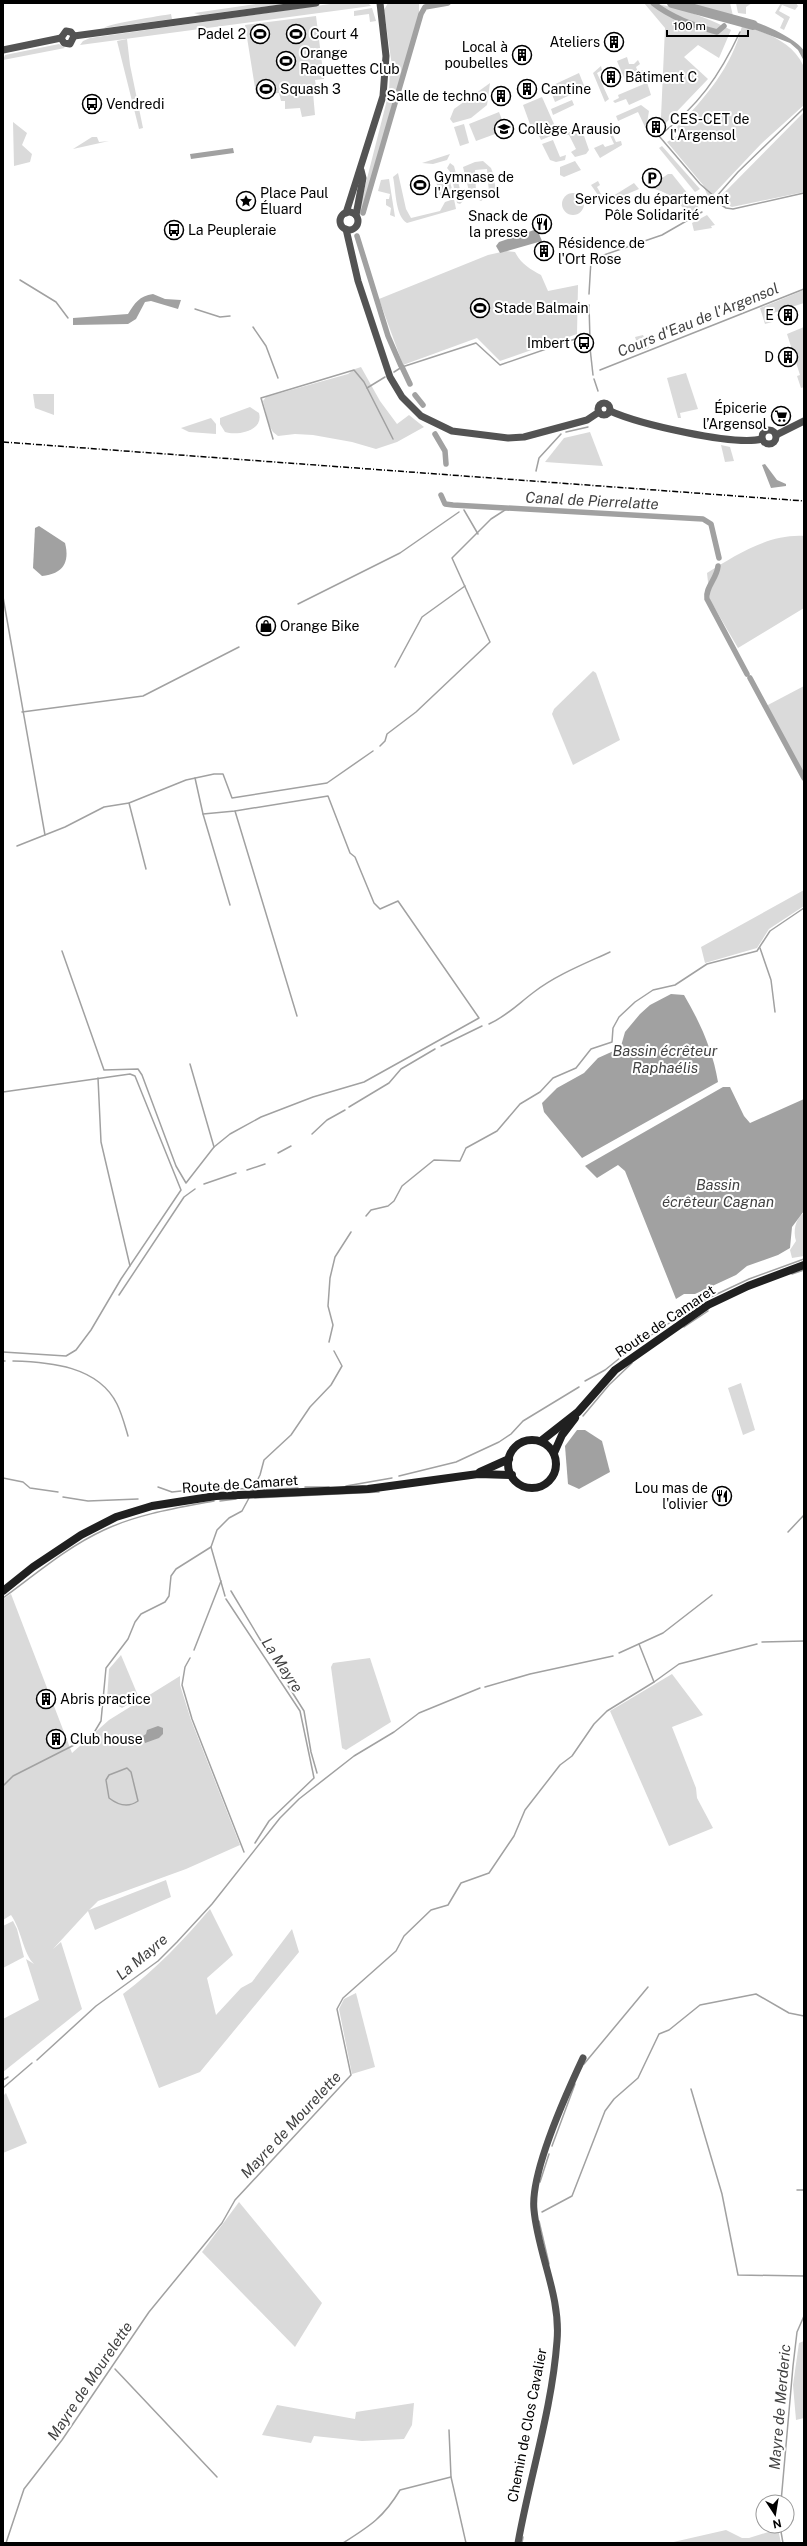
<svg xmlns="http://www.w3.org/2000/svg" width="807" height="2546" font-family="'Public Sans',sans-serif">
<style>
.green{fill:#dadada}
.water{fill:#a1a1a1}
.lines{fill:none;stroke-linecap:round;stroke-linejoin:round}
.stream{stroke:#a1a1a1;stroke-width:1.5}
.canal{stroke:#a1a1a1;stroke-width:5.5}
.river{stroke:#a1a1a1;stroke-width:10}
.tertiary{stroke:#535353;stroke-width:7}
.secondary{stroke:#202020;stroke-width:8}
.rail{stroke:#000;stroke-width:1.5;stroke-dasharray:6 2 1 2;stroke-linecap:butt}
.labels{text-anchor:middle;stroke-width:4;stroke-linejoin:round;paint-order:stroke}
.poi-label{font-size:14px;fill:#000;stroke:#fff;text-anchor:start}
.street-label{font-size:14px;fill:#000;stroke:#fff}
.water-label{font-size:15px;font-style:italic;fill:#424242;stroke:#fff}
</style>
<rect width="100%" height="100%" fill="#fff"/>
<g class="green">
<path d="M263,3H293L201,15L194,13Z"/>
<path d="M368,3L371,6L80,45L83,41L90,38L337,3Z"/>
<path d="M388,3H419V15L361,215L359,210L389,92L390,67L392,66L384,10Z"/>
<path d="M644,3C669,3 709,18 731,30L719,58L698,45L684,57L708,79L663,126L661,117L665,28Z"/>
<path d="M679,3H730L733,16Z"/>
<path d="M736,3H752L746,7V14L738,13Z"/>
<path d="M781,3H796L798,6L795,10L782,5L779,11L790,17L784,30L780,28L784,19L775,13Z"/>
<path d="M372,8L376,21L370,22L369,14L354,16V11Z"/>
<path d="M171,14L172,19L104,28C110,23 160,16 171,14Z"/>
<path d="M316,16L324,79L315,80L317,92L313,93L315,115L302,117L300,108L285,109V101H281L279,93L256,94L245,25Z"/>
<path d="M742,26C764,31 793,42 803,65C807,72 804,96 804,105L761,144L709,199L703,185L667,142L680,134L676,128C705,98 732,67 742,26Z"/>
<path d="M127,39L130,65L143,128L139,129L117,41Z"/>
<path d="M59,44L65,48L3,60L5,55Z"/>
<path d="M627,57L629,64H634L638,60L640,64L636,67L638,72L643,70L651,95L629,105L626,99L615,103L613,101L619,98L618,95L644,84L639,74L625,80L617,61Z"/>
<path d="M601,66L602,70L597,73L609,99L605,102L593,73Z"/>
<path d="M579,73L585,88L555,102L549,87Z"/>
<path d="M490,83L487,105L471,118L453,123L450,119L454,109Z"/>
<path d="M542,97L558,133L541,140L534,125L531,127L523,105Z"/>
<path d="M572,100L574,105L553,115L551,109Z"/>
<path d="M641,105L649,111L646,129L638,112L618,121L616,116Z"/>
<path d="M499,112L506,130L476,141L469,124Z"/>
<path d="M804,112V192L732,207L717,200Z"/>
<path d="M13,122L27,133L22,145L32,154L30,162L14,166Z"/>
<path d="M464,124L469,143L460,146L454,127Z"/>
<path d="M577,129L583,133L589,150L586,154L575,157L571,152L576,149L569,135H562Z"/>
<path d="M610,129L616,142L621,141L622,145L600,158L594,148L603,144L605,147L614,144L609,133L601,135V133Z"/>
<path d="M92,137H97L99,142L109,141L73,149Z"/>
<path d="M553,140L560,157L566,155L565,160L556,162L550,160L542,144Z"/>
<path d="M662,146L700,189L695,192L659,148Z"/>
<path d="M450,154L447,160L433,164L422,163Z"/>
<path d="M483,161L491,168L494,176L488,178L487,169L475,170L476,191H489L488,182L494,181L496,189L481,201L470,195L463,167L475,162Z"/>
<path d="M575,161L581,170L564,177L560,175V167Z"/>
<path d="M450,163L454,166L463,201L460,204L457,203L451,173L447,168Z"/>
<path d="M398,173L406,209L411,218L440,211L445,202L454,199L456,209L407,223C395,216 396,190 393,177Z"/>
<path d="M668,174H672L700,209L689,215C677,200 667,190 648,188Z"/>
<path d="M448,175L454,196L441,199L435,178Z"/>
<path d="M389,179L395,217L390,215L391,208L386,205V199H389L390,194L378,191L381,180Z"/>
<path d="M598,181L600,185L597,187L605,201L634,183L639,189L599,206L598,195L591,185Z"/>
<circle cx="573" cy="204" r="11"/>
<path d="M707,215L715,225L711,226L712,228L694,231L692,223Z"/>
<path d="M506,251L515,252C521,264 530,269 541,275L548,291L578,285L577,334L500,361L477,338L403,365L379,299L488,255Z"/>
<path d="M804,290V303L770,314L772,322L765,324L760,308Z"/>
<path d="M804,327V387L801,388L797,376L800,375L787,334Z"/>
<path d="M643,335L649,348L640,351L635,337Z"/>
<path d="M361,367L380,401L397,424L409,415L424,427L397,442L376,449L352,442L313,435L295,434L278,436L273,432L269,425L263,401L266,397L348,374L355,369Z"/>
<path d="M686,373L698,409L680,413L681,418H678L667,378Z"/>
<path d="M33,394H54V415L35,408Z"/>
<path d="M250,407L259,413C264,431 237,436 225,432L220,424V418Z"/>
<path d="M211,418L216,424V434L189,432L181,428Z"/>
<path d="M590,432L603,466L545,462L564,438Z"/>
<path d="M721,445L730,447L734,461L725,462Z"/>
<path d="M804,536V608L738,648L710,600L707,573C736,555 768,534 804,536Z"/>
<path d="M593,671L596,673L620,740L573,765L552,714L554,709Z"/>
<path d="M804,686V774L766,706Z"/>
<path d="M804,890V906L769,929L757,948L705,963L701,947Z"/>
<path d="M804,1213V1256L792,1258L790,1250L796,1241C793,1231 795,1219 804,1213Z"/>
<path d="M741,1383L755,1430L743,1435L728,1388Z"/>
<path d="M11,1594L72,1753L109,1720L180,1676V1685L191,1720L240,1845L186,1869L98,1901L89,1910L166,1880L171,1897L95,1930L88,1911L53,1949L61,1942L82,2009L3,2072V2019L39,2000L26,1959L34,1964C23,1953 22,1931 11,1915L3,1920V1599Z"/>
<path d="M121,1655L139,1698L122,1708L107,1700L109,1669Z"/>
<path d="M370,1658L391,1722L346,1750L342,1748L331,1667L333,1663Z"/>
<path d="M672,1674L703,1715L672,1727L696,1788L697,1798L713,1828L669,1846L610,1711Z"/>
<path d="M210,1909L233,1955L207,1978L216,2015L241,1988L252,1982L292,1929L299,1952L200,2072L159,2088L123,1994C156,1969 183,1941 210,1909Z"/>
<path d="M13,1921L17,1929L24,1957L3,1968V1926Z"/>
<path d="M356,1993L375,2067L352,2074L339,2009L344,1999Z"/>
<path d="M6,2093L27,2143L3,2153V2096Z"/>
<path d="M239,2202L322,2303L295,2347L202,2252Z"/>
<path d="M804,2341V2418L796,2420L793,2385L799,2343Z"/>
<path d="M414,2403L412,2425L404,2439L362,2441L314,2436L311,2443L262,2435L277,2405L355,2419L356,2412Z"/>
<path d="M778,2529L781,2543H669L726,2530L742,2538H749Z"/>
</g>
<g class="water">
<path d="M739,18C754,19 797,38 804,51V61L798,50L790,43L740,24Z"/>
<path d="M233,148L234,153L191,159L190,154Z"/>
<path d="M537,229L542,241L500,253L496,246L499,242Z"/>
<path d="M153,294L165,299L181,300L178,309L151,301L145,302L136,319L128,324L73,325V318L128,314C135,303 139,296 153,294Z"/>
<path d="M765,464L777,480L786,484V486L771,488L762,465Z"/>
<path d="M39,526L65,543C70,562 63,574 42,576L33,568L35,528Z"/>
<path d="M671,994L684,995C700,1022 713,1051 718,1082L582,1158L544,1112L542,1103L557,1088L584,1073L598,1058L618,1049L621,1046L625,1032L640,1014L650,1005Z"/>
<path d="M723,1087H730L744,1116L750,1123L804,1099V1211L792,1227L790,1248L778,1255L747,1266L736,1275L695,1294H684L676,1299L625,1171L618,1165L597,1178L585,1166Z"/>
<path d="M577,1430H585L602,1441L610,1472L579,1489L568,1484L565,1446Z"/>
<path d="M158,1726L163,1728V1734L159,1738L145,1743L143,1736L146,1734L147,1730Z"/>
</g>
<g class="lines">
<g class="stream">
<path d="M715,197L700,184L659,136C698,106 719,77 740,32"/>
<path d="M712,199L726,208L733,209L804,193"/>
<path d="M709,205L738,172L804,108"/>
<path d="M598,257L662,235L702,212"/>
<path d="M20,280L56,302L68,318"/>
<path d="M589,294L591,260"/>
<path d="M589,305L590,340"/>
<path d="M195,309L220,317L230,316"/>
<path d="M253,327L266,346L278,378"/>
<path d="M590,348L593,375"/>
<path d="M600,370L804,289"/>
<path d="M394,372L402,367L476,343L500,365L578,338"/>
<path d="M594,379L598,391"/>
<path d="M367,388L385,377"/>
<path d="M566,432L588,427"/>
<path d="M273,439L261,398L354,370L364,382L393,439"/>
<path d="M536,471L539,458L561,434"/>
<path d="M464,510L478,534"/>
<path d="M3,597L45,835"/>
<path d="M298,604L400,553L459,512"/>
<path d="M395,667L422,617L465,586"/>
<path d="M22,712L143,696L239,647"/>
<path d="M380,746L385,741L387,734L416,712L490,642L452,558L491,519L508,508"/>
<path d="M195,778L203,814L230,905"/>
<path d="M129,803L146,869"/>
<path d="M235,811L297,1016"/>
<path d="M203,814L235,811L328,796L350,853L355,857L374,903L380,909L398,901L479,1018L364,1082L313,1097L261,1117L230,1134L214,1147"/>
<path d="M17,846L65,827L104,807L129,803L186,780L214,774H223L232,798L327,783L373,751"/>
<path d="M760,948L771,980L775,1012"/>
<path d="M62,951L104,1070L138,1069L142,1075L176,1166L186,1183L214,1147L190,1064"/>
<path d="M489,1024C507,1016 518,1004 534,992C556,975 584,964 610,952"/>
<path d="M441,1046L482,1026"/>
<path d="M98,1078L101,1142L130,1266"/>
<path d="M3,1092L130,1074L135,1076L181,1190L121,1279L91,1330L76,1350L66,1356L3,1352"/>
<path d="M349,1107L389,1083L401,1069L435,1049"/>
<path d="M312,1134L327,1120L345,1110"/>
<path d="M278,1153L291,1146"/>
<path d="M247,1170L265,1164"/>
<path d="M204,1184L236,1173"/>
<path d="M366,1216L371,1210L388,1206L394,1201L402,1186L434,1160L460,1161L466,1148L497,1131L520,1104L540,1092L553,1078L576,1068L591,1049L612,1042L613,1028L619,1017L635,1002L653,990L675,985L707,964L757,951L770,931L804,908"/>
<path d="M792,1274L804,1270"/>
<path d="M119,1295L184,1197L195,1189"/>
<path d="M684,1327L708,1311"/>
<path d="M329,1342L333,1325L328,1306L330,1278L335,1257L351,1232"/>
<path d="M635,1346L702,1301L749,1279L804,1259"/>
<path d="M3,1361H5"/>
<path d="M13,1361C50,1362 98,1366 117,1404C122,1414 125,1426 128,1436"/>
<path d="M585,1381L605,1370L631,1349"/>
<path d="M583,1416L609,1385L632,1363"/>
<path d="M399,1476L456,1462L499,1442L511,1434L523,1421L579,1387"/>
<path d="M3,1478L23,1482L30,1488L58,1492"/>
<path d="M346,1486L392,1478"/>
<path d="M158,1487L172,1492L209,1488L254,1489"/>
<path d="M305,1487H329"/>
<path d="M253,1489L260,1475L264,1460L291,1435L310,1407L331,1385L342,1366L334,1351"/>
<path d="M253,1490L298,1488"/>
<path d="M63,1497L88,1501L138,1499"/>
<path d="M255,1498L379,1492"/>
<path d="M220,1501L236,1499"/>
<path d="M788,1532L804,1515"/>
<path d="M211,1547L225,1596"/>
<path d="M231,1591L267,1651"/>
<path d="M3,1598C36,1574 67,1547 104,1530C138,1514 177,1508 214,1501"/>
<path d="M226,1599L300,1711L313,1773L314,1778L269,1821L255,1843"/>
<path d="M762,1642L804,1641"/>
<path d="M639,1644L654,1682"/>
<path d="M194,1650L221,1581"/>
<path d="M619,1653L663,1633L712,1595"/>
<path d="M190,1658L185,1667L182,1685L192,1719L244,1852"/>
<path d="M287,1684L304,1711L311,1752L317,1773"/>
<path d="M485,1687L530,1674L613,1656"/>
<path d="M127,1768L131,1772L138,1801C128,1808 118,1805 109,1798L106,1780L109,1775Z"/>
<path d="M3,1786L13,1776L82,1741L95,1731L101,1721L106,1668L128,1639L135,1622L141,1614L165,1602L169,1596L171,1576L176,1569L211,1547L217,1530L229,1518L242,1511L249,1498"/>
<path d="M37,2060L96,2006L158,1961L177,1942L212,1904L280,1818L299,1799L354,1756L394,1732L419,1713L480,1688"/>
<path d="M584,2064L648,1987"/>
<path d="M3,2080L8,2077"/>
<path d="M3,2088L32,2063"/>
<path d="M691,2089L722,2194L738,2275L804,2276"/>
<path d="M552,2146L575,2084"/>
<path d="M540,2182L549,2154"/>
<path d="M797,2190H804"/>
<path d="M542,2212L572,2196L605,2111L614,2099L638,2078L659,2034L669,2030L700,2005L756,1994L789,2013L804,2016"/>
<path d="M539,2221L549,2264"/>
<path d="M115,2369L217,2477"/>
<path d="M449,2430L451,2477L466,2543"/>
<path d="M781,2502L793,2366L797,2332L804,2316"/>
<path d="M780,2526L783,2543"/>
<path d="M6,2543L24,2489L62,2440L149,2312L222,2223L235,2200L351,2075L337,2009L343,1998L396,1951L404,1936L431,1910L448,1905L461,1883L489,1873L514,1836L525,1810L560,1765L572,1756L594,1724L607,1711L654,1682L679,1664L757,1644"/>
<path d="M343,2543C370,2526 384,2517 400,2490L451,2477"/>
<path d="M522,2543L523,2537"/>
</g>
<g class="canal">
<path d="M653,3C669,16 696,27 717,32L724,26"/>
<path d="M363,213L421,14L425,7L448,3"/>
<path d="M357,236L388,336L401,366"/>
<path d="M402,367L410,384"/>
<path d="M415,395L423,405"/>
<path d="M435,434L445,451L446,464"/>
<path d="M441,495L445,504L453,505L703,519L711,524L719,558"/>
<path d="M718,566C717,579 705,587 707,599L747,674"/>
<path d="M750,678L804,778"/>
</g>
<path class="river" d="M672,3L753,25"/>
<g class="tertiary">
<path d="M74,36L316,3"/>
<path d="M61,38L64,43L70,44L74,36"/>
<path d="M61,38L66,31L71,32L74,36"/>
<path d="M3,50L61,38"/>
<circle cx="349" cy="221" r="9"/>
<path d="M346,213L383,96L386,56L380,3"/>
<path d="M356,215L363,178L361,170"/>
<path d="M346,229L358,281L390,377L402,397L421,416L452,431L508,438L524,437L587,420L599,412"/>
<circle cx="604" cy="409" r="6"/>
<path d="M610,411C639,424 733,446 762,439"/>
<circle cx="769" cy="437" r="7"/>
<path d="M776,435L804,421"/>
<path d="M518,2543C530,2476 552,2409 557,2341C561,2296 538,2254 534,2210C530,2174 567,2092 583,2058"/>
</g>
<g class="secondary">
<circle cx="532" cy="1464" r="24"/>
<path d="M541,1441L578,1412L615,1370L708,1305L748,1286L804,1265"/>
<path d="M554,1453L562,1435L575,1418"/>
<path d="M480,1472L509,1459"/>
<path d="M3,1591L33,1567L81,1535L116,1517L152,1506L216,1496L368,1489L478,1474L512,1475"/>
</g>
<path class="rail" d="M3,442L804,501"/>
</g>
<defs>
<g id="stadium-ring" transform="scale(1)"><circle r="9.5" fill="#fff" stroke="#000" stroke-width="1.5"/><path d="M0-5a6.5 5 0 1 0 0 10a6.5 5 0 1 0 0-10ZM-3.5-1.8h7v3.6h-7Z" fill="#000"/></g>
<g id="building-ring" transform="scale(1)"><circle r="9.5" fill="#fff" stroke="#000" stroke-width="1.5"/><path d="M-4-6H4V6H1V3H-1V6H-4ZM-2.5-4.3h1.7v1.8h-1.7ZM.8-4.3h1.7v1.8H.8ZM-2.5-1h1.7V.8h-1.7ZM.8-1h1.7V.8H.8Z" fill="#000"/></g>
<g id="bus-ring" transform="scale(1)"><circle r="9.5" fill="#fff" stroke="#000" stroke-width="1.5"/><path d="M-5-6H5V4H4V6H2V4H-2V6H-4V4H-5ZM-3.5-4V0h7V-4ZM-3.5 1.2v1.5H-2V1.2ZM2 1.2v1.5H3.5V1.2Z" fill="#000"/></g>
<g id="school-ring" transform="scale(1)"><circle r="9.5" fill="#fff" stroke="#000" stroke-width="1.5"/><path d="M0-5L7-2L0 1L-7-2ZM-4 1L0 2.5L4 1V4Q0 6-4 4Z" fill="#000"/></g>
<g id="parking-ring" transform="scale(1)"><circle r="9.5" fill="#fff" stroke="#000" stroke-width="1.5"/><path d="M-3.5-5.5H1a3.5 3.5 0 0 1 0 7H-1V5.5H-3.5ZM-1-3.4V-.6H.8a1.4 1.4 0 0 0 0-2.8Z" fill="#000"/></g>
<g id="sight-ring" transform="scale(1)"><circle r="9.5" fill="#fff" stroke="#000" stroke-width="1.5"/><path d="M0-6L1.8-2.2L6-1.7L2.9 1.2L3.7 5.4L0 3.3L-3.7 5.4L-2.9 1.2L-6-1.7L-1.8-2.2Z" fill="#000"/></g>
<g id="restaurant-ring" transform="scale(1)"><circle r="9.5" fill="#fff" stroke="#000" stroke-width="1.5"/><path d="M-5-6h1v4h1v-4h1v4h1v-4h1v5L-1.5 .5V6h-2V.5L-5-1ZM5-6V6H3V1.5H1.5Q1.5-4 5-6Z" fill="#000"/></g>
<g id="supermarket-ring" transform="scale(1)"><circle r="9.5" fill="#fff" stroke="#000" stroke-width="1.5"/><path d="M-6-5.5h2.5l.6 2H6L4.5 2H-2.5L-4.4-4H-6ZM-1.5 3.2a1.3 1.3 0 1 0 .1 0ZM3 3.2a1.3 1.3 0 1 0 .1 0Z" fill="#000"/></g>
<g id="shop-ring" transform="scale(1)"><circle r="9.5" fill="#fff" stroke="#000" stroke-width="1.5"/><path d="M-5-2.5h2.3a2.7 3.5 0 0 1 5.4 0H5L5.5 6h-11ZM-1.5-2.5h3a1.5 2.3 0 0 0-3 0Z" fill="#000"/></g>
</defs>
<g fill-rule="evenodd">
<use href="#stadium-ring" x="260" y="34"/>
<use href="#stadium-ring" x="296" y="34"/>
<use href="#building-ring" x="614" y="42"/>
<use href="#building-ring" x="522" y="55"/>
<use href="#stadium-ring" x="286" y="61"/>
<use href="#building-ring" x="611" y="77"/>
<use href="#stadium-ring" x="266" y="89"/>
<use href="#building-ring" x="527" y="89"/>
<use href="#building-ring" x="501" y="96"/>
<use href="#bus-ring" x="92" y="104"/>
<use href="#building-ring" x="656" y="127"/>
<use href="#school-ring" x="504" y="129"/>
<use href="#parking-ring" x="652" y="178"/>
<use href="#stadium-ring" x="420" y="185"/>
<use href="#sight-ring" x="246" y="201"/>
<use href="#restaurant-ring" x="542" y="224"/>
<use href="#bus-ring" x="174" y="230"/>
<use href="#building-ring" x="544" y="251"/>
<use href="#stadium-ring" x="480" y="308"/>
<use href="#building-ring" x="788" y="315"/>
<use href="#bus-ring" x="584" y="343"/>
<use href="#building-ring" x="788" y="357"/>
<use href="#supermarket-ring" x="781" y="416"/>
<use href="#shop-ring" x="266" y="626"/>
<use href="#restaurant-ring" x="722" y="1496"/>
<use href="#building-ring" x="46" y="1699"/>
<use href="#building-ring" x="56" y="1739"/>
</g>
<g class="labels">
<g class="poi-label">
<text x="246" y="39" text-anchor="end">Padel 2</text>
<text x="310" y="39">Court 4</text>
<text x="600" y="47" text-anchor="end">Ateliers</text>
<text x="508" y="52" text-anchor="end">Local à<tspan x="508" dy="16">poubelles</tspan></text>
<text x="300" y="58">Orange<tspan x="300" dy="16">Raquettes Club</tspan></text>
<text x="625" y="82">Bâtiment C</text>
<text x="280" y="94">Squash 3</text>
<text x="541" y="94">Cantine</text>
<text x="487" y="101" text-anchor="end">Salle de techno</text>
<text x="106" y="109">Vendredi</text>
<text x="670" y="124">CES-CET de<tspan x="670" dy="16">l'Argensol</tspan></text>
<text x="518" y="134">Collège Arausio</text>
<text x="434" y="182">Gymnase de<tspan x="434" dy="16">l'Argensol</tspan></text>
<text x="260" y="198">Place Paul<tspan x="260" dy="16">Éluard</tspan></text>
<text x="652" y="204" text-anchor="middle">Services du épartement<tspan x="652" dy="16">Pôle Solidarité</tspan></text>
<text x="528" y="221" text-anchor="end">Snack de<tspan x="528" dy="16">la presse</tspan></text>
<text x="188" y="235">La Peupleraie</text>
<text x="558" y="248">Résidence de<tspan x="558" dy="16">l'Ort Rose</tspan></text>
<text x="494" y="313">Stade Balmain</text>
<text x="774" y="320" text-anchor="end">E</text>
<text x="570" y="348" text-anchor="end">Imbert</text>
<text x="774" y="362" text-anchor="end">D</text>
<text x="767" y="413" text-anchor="end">Épicerie<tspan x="767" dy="16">l’Argensol</tspan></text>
<text x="280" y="631">Orange Bike</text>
<text x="708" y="1493" text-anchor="end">Lou mas de<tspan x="708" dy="16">l'olivier</tspan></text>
<text x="60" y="1704">Abris practice</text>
<text x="70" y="1744">Club house</text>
</g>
<g class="street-label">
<text transform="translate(665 1321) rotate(-34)" y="5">Route de Camaret</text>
<text transform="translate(240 1484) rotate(-4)" y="5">Route de Camaret</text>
<text transform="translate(527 2425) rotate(-79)" y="5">Chemin de Clos Cavalier</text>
</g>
<g class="water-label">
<text transform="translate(698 320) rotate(-22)" y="5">Cours d'Eau de l'Argensol</text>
<text transform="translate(592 501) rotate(3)" y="5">Canal de Pierrelatte</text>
<text x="665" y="1056">Bassin écrêteur<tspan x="665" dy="17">Raphaélis</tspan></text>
<text x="718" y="1190">Bassin<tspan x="718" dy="17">écrêteur Cagnan</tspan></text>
<text transform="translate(282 1665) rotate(57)" y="5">La Mayre</text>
<text transform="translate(142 1957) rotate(-40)" y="5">La Mayre</text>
<text transform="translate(291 2125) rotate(-47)" y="5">Mayre de Mourelette</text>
<text transform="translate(90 2381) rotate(-56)" y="5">Mayre de Mourelette</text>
<text transform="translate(780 2407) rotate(-85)" y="5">Mayre de Merderic</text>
</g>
</g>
<rect width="807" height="2546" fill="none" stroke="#000000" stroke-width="8"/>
<g transform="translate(775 2514) rotate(168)"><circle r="19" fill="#ffffff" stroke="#999999"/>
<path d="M0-3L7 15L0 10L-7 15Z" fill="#000000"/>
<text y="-6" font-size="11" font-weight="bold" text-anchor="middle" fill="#000000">N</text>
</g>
<path d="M667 30v6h81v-6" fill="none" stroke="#000000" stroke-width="2"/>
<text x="673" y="30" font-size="12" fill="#000000" stroke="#ffffff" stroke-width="3" paint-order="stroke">100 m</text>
</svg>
